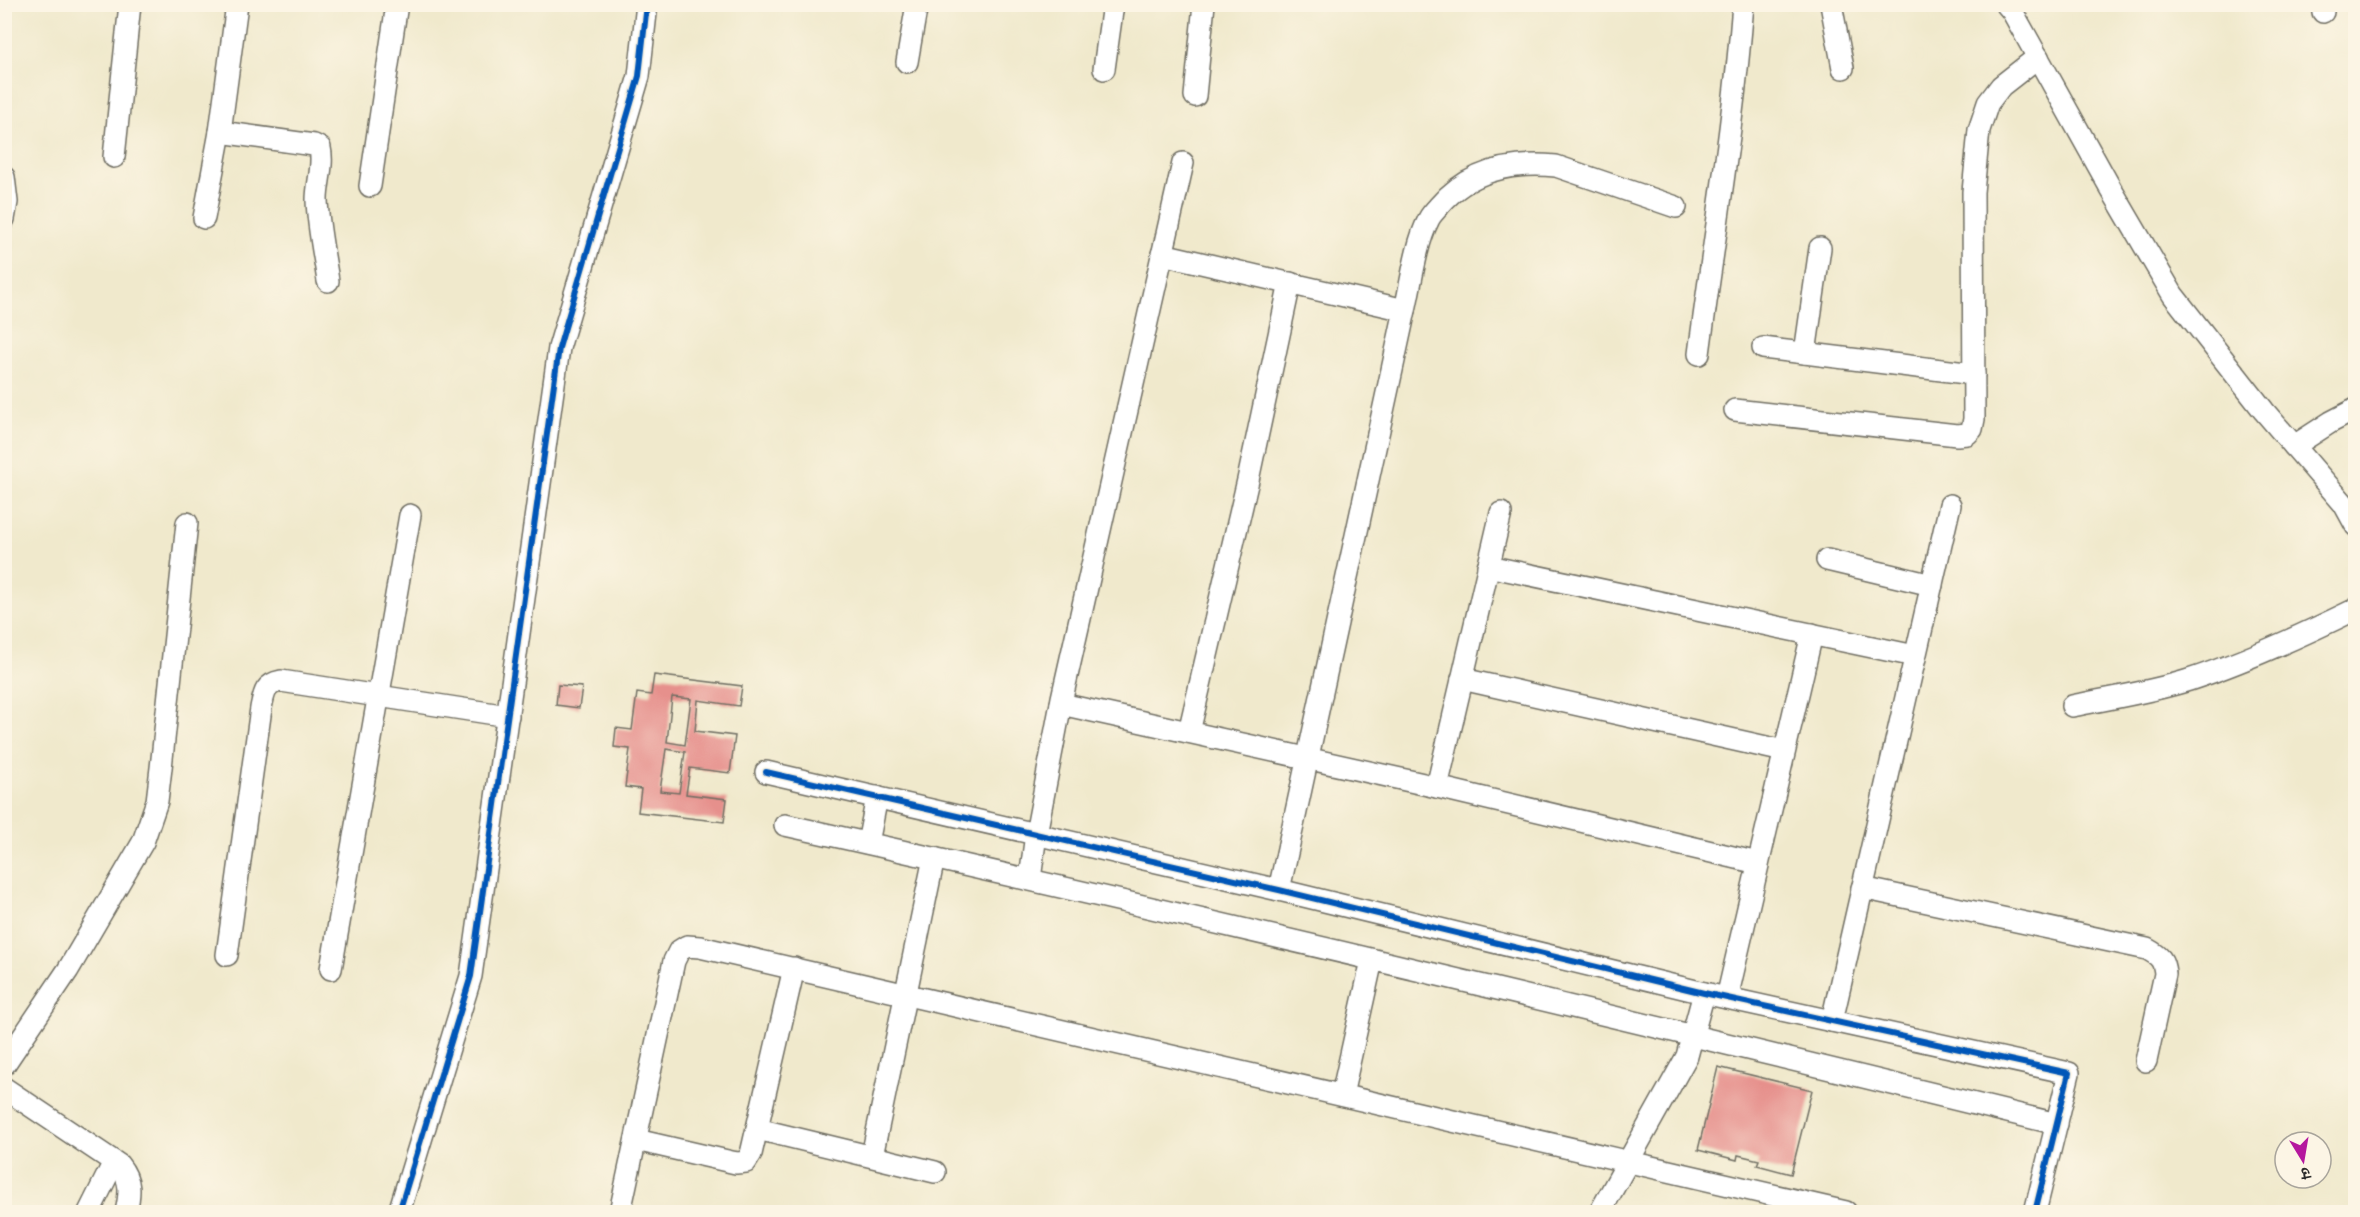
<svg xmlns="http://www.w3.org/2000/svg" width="2360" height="1217" font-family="Dekko,'Playpen Sans Deva',sans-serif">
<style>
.building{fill:#e6908c;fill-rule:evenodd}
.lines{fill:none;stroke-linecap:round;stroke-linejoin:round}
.street-casing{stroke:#706e63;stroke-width:24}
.street{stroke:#fff;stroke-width:21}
.cycleway-casing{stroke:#fcf5e5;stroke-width:10}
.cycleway{stroke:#0057b8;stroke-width:6}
</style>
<rect width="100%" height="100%" fill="#fcf5e5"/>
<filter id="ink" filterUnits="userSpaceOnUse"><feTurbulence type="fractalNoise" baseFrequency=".0167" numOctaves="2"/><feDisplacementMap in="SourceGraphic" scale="12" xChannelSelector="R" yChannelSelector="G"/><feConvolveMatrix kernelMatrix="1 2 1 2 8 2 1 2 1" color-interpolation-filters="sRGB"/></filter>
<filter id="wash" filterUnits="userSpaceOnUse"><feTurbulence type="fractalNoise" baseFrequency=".008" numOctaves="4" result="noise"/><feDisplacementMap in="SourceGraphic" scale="24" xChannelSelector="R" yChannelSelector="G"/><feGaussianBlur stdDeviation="1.35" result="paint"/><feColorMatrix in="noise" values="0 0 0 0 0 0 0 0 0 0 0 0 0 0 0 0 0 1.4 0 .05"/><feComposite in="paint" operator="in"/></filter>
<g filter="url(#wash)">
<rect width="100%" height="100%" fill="#f0e9cc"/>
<g id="blocks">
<g class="building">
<path d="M654,675L742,686L739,706L698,700L695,731L735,736L730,773L690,768L686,794L727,799L724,822L638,812L641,789L625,787L630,749L614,747L616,728L632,730L637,693L651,695ZM672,697L691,699L685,745L667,742ZM666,749L685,752L679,793L660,791Z"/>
<path d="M558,685L582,687L579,708L556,705Z"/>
<path d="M1718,1067L1812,1090L1791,1174L1757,1165L1759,1160L1738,1155L1737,1160L1698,1150Z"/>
</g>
</g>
</g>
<g filter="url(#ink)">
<use href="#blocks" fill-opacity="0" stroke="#706e63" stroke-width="1.5"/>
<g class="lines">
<g class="street-casing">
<g id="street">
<path d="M1831,4L1843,68"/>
<path d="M2006,4L2012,11L2111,189L2173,295L2264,411L2344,504L2356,526"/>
<path d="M2322,4L2323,12"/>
<path d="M907,62L917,4"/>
<path d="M1104,69L1113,4"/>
<path d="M1195,96L1204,4"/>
<path d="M220,132L314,145L320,148C324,165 317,183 317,200C318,227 324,254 328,281"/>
<path d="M114,157L130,4"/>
<path d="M4,177L7,202L4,219"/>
<path d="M370,186L397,4"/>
<path d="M204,218L220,132L237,4"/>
<path d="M1162,254L1405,310"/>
<path d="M1763,348L1974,374"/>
<path d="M1805,353L1820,248"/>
<path d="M1699,354C1714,238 1734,122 1743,4"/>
<path d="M1735,410L1957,435L1967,434L1972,429L1974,419L1973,192L1979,130L1988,103L2001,86L2038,57"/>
<path d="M2294,446L2331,422L2356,409"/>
<path d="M1827,560L1932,585"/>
<path d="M1488,566L1915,656"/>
<path d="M1462,679L1784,751"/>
<path d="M1061,704L1437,787L1758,863"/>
<path d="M2072,706C2111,698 2151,692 2189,680C2247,661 2301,636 2356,609"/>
<path d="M1189,732L1248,480L1290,283"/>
<path d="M766,772L1279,890L1704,993L2069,1073L2035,1212"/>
<path d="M1437,787L1501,513"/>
<path d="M785,825C1210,919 1634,1021 2057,1124"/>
<path d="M868,843L877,797"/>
<path d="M1030,879L1036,834L1062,698L1183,163"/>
<path d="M1862,888L2147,949C2160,956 2164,960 2165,974L2146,1061"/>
<path d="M1279,890L1405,310C1411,284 1416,244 1428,221C1430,215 1435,211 1439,206C1469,170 1511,162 1556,166L1676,207"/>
<path d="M227,955L261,708C264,693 265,684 281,681L508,716"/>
<path d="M331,969L410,515"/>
<path d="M1727,998L1812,634"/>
<path d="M1832,1021L1950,505"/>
<path d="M4,1065L68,970L143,842L157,801L161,768L187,523"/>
<path d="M4,1088L119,1165C132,1181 130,1194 126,1212"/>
<path d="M1342,1095L1372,960"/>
<path d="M757,1129L935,1172"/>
<path d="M636,1140L736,1163L746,1162L751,1154L794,968"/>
<path d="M872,1156L934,858"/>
<path d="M89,1212L114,1162"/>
<path d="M399,1212L471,976L559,348L639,76L647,4"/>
<path d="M620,1212L674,961L679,951L687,946L700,947L1846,1212"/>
<path d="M1600,1212L1687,1056L1704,993"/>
</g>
</g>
<use href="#street" class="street"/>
<g class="cycleway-casing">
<g id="cycleway">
<path d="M766,772L1279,890L1704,993L2069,1073L2035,1212"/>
<path d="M399,1212L471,976L559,348L639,76L647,4"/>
</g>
</g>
<use href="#cycleway" class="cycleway"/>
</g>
</g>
<rect width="2360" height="1217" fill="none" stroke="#fcf5e5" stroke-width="24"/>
<g transform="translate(2303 1160) rotate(169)"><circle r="28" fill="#fcf5e5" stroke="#a8a49b" stroke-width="1.5"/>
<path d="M0-4.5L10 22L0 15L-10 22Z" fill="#b5179e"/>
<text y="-9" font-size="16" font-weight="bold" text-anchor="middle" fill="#2b2b2b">उ</text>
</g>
</svg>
